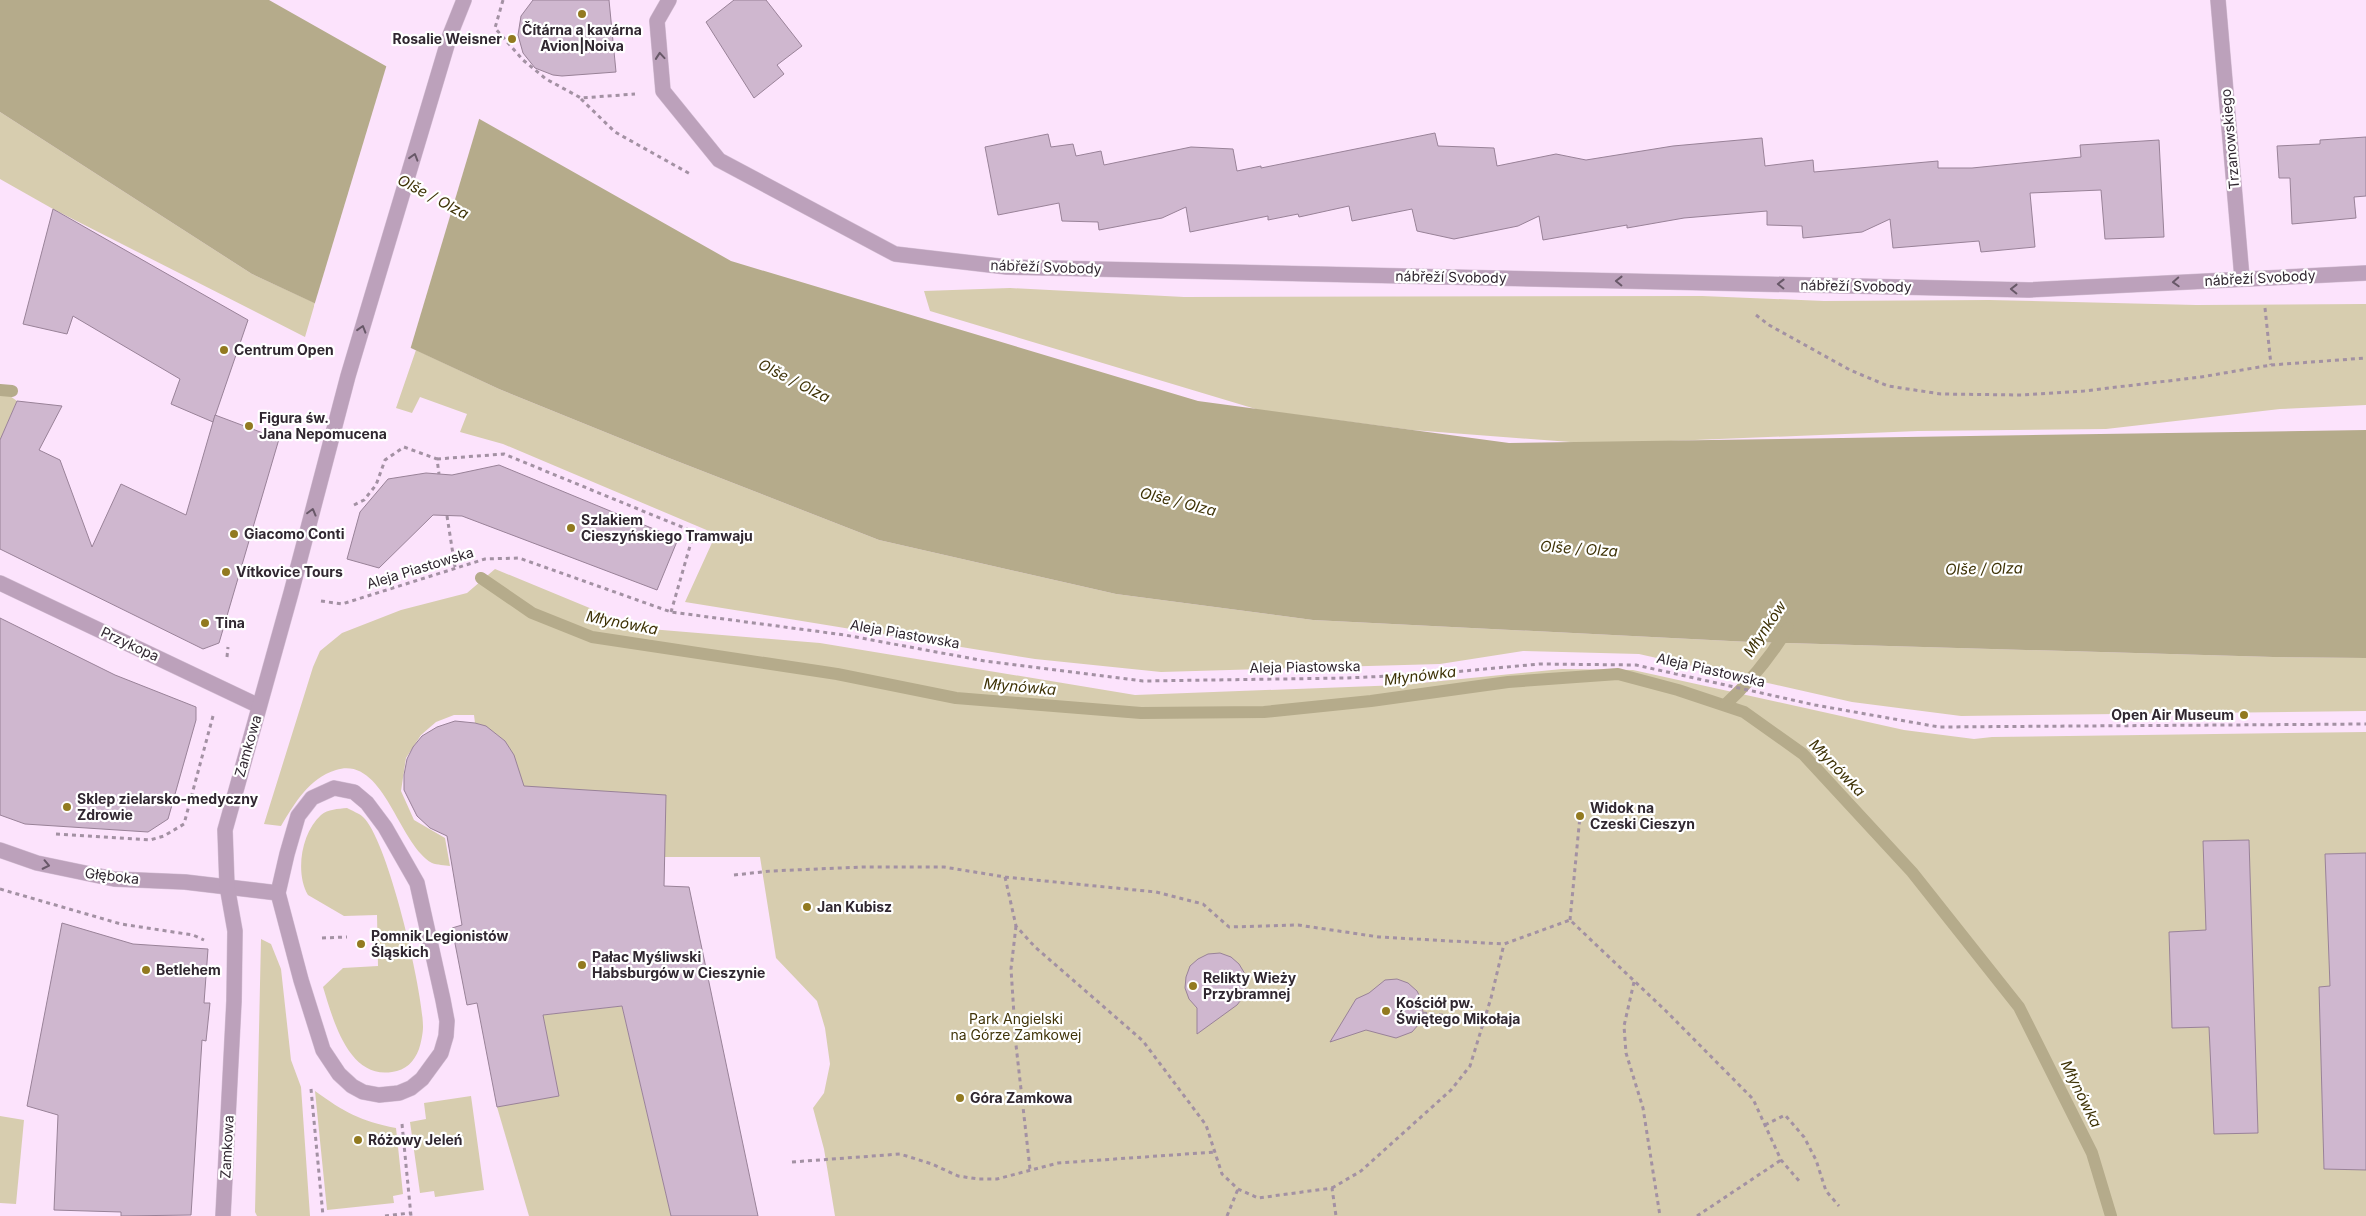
<svg xmlns="http://www.w3.org/2000/svg" width="2366" height="1216" font-family="Inter,sans-serif">
<style>
.green{fill:#d7cdaf}
.water{fill:#b5ab8b}
.pier{fill:#fce3fc}
.lines{fill:none;stroke-linecap:round;stroke-linejoin:round}
.stream{stroke:#b5ab8b;stroke-width:12}
.building{fill:#cfb7cf;stroke:#998298}
.minor-casing{stroke:#d7c1d7;stroke-width:16}
.path{stroke:#a391a3;stroke-width:3;stroke-dasharray:4 4;stroke-linecap:butt}
.minor{stroke:#bca1bb;stroke-width:15}
.oneway{stroke:#685868}
.poi-dot{fill:#927a20;stroke:#fff;stroke-width:2}
.labels{text-anchor:middle;stroke-width:4.5;stroke-linejoin:round;paint-order:stroke}
.poi-label{font-size:14px;font-weight:bold;fill:#302730;stroke:#fff;text-anchor:start}
.street-label{font-size:14px;fill:#302730;stroke:#fff}
.park-label{font-size:14px;fill:#403408;stroke:#fff}
.water-label{font-size:15px;font-style:italic;fill:#3e3206;stroke:#fff}
</style>
<rect width="100%" height="100%" fill="#fce3fc"/>
<g class="green">
<path d="M0,112L252,274L315,303L305,337L53,209L0,179Z"/>
<path d="M1010,288L1184,297L1702,296L1824,301L1989,300L2196,305L2366,304V405L2280,409L2106,429L1918,431L1597,444L1412,430L1259,410L930,311L924,291Z"/>
<path d="M416,350L499,389L669,458L879,540L1116,594L1313,620L1750,642L2273,657L2366,658V711L1961,716L1852,702L1639,654L1523,651L1440,664L1161,672L1035,659L685,602L716,534L503,444L460,432L467,414L420,397L412,413L396,408Z"/>
<path d="M0,389L17,401L0,440Z"/>
<path d="M495,569L638,628L820,643L1135,695L1401,685L1562,669L1633,670L1904,730L1974,739L1992,737L2366,732V1216H835L824,1149L813,1108L824,1093L830,1064L825,1028L817,1001L776,958L760,857H665L519,786C519,755 505,733 475,723L474,715H454L436,722L421,735L406,758L401,791L414,820L445,838L450,866C445,865 437,865 432,863C398,844 384,755 336,770C309,778 295,803 281,826L264,824L313,667L320,651L342,633L401,610L467,593Z"/>
<path d="M347,808C352,811 359,813 363,817C388,840 423,991 423,1027C423,1033 421,1043 419,1049C414,1062 406,1070 392,1072C348,1079 333,1019 323,987L343,968L378,966L377,915L344,916L308,895C295,873 301,833 321,815C328,809 338,809 347,808Z"/>
<path d="M261,939L271,944L281,969L291,1060L301,1087L310,1216H257L255,1212Z"/>
<path d="M622,1006L671,1216H529L497,1107L543,1015Z"/>
<path d="M315,1091C344,1112 360,1121 396,1128L403,1194L393,1196L394,1203L327,1210Z"/>
<path d="M471,1096L484,1190L435,1197L434,1191L420,1193L410,1122L426,1119L424,1103Z"/>
<path d="M0,1116L24,1120L16,1204L0,1203Z"/>
</g>
<path class="water" d="M0,0H269L731,261L1198,401L1509,443L2366,430V658L2273,657L1750,642L1313,620L1116,594L879,540L669,458L499,389L252,274L0,112Z"/>
<path class="pier" d="M387,64L480,116L410,350L314,306Z"/>
<g class="lines">
<g class="stream">
<path d="M0,390L12,391"/>
<path d="M481,578L532,613L592,637L837,674L956,698L1141,713L1264,712L1371,701L1508,682L1618,674L1678,690L1744,712L1803,754L1912,872L2019,1007L2092,1153L2111,1216"/>
<path d="M1725,705C1750,682 1770,658 1788,628"/>
</g>
</g>
<g class="building">
<path d="M533,0H609L616,72L562,76L553,75L535,68L523,53L518,35L521,16Z"/>
<path d="M734,0H766L802,46L777,65L784,74L754,98L706,22Z"/>
<path d="M1435,133L1438,146L1494,148L1497,166L1556,154L1586,160L1673,146L1762,138L1765,166L1813,160L1814,172L1938,161V168H1972L2081,157L2080,145L2159,140L2164,237L2105,239L2101,190L2030,193L2035,247L1981,252L1979,241L1893,248L1890,219L1862,232L1803,238L1802,226L1767,225V211L1684,218L1627,228V225L1543,240L1539,216L1518,226L1454,239L1417,231L1412,209L1352,221L1349,206L1299,217L1298,214L1268,220V216L1190,232L1186,207L1162,218L1099,230L1098,222L1062,221L1059,203L998,215L985,147L1048,134L1051,147L1073,144L1076,156L1101,151L1104,165L1191,147L1233,149L1237,171L1261,166V168Z"/>
<path d="M2366,137V196L2354,197L2356,218L2292,224L2290,178H2279L2277,146L2320,144V140Z"/>
<path d="M53,209L248,320L213,422L171,404L180,379L73,316L67,334L23,324Z"/>
<path d="M17,401L62,406L39,450L60,460L92,547L121,484L186,515L215,415L279,439L219,643L203,649L0,549V440Z"/>
<path d="M499,465L678,539L657,590L462,516L433,515L379,568L347,559L360,512L388,479L426,473L452,475Z"/>
<path d="M0,618L115,675L196,707V720L168,819L148,832L25,824L0,815Z"/>
<path d="M455,721L475,723L486,726L505,741L514,755L524,786L666,795L664,886L689,887L758,1216H671L622,1006L543,1015L559,1096L497,1107L477,1003L467,1005L452,928L462,925L447,836L430,828L417,816L404,790V775L407,759L413,747L422,736L437,727Z"/>
<path d="M2249,840L2258,1133L2214,1134L2209,1027L2172,1028L2169,932L2206,930L2203,841Z"/>
<path d="M2366,853V1170L2324,1169L2319,987L2330,986L2325,854Z"/>
<path d="M62,923L133,944L208,949L204,1003H210L206,1041L202,1040L191,1215L121,1216V1212L54,1210L58,1115L27,1106Z"/>
<path d="M1220,953L1231,957L1239,964L1245,974L1246,985L1244,996L1237,1005L1197,1034V1008L1189,999L1185,988L1186,977L1190,966L1198,959L1208,954Z"/>
<path d="M1397,979L1408,983L1417,991L1422,1001L1423,1013L1419,1024L1412,1032L1396,1038L1366,1030L1330,1042L1356,999L1369,993L1385,980Z"/>
</g>
<g class="lines">
<g class="minor-casing">
<g id="minor">
<path d="M669,0L657,21L663,91L719,160L895,254L1007,267L2029,290L2366,273"/>
<path d="M2218,0L2242,278"/>
<path d="M0,583L259,706"/>
<path d="M334,788L354,792L367,803L385,827L417,883L443,1000L447,1021L446,1036L441,1053L422,1079L411,1088L399,1093L379,1095L363,1092L352,1086L339,1074L323,1050L301,980L278,893L287,854L298,816L312,798Z"/>
<path d="M0,850L37,863L114,879L185,882L278,893"/>
<path d="M223,1216L234,1001L235,931L227,886L225,830L291,593L348,376L450,35L464,0"/>
</g>
</g>
<g class="path">
<path d="M503,0L495,28L523,60L546,79L581,98L635,94"/>
<path d="M581,99L615,132L692,175"/>
<path d="M2265,308L2271,365"/>
<path d="M1756,315L1769,325L1850,370L1888,386L1941,394L2022,395L2084,391L2201,377L2271,365L2366,358"/>
<path d="M437,459L504,454L694,532L671,612"/>
<path d="M354,505L364,500L376,485L385,460L404,447L437,459L439,474"/>
<path d="M447,516L455,567"/>
<path d="M321,601L342,604L485,559L519,558L671,612L845,635L985,661L1143,681L1347,678L1432,674L1539,664L1636,665L1815,705L1939,727L2366,724"/>
<path d="M227,657L228,647"/>
<path d="M56,834L150,840L164,836L184,824L213,716"/>
<path d="M734,875L771,871L863,867H944L1005,877L1156,892L1203,904L1229,927L1298,925L1379,937L1504,944L1570,920L1666,1011L1753,1099L1781,1160L1800,1182"/>
<path d="M1005,877L1016,926L1035,947L1143,1041L1206,1125L1222,1174L1238,1189L1258,1198L1332,1188L1336,1216"/>
<path d="M0,889L121,924L193,935L204,940"/>
<path d="M1570,920L1580,816"/>
<path d="M1016,926L1011,969L1016,1045L1030,1169"/>
<path d="M322,938L347,937"/>
<path d="M1634,982L1624,1026L1626,1053L1643,1108L1660,1216"/>
<path d="M1423,1013L1484,1020"/>
<path d="M311,1089L323,1216"/>
<path d="M402,1124L411,1216"/>
<path d="M1765,1125L1785,1115L1804,1137L1816,1160L1826,1191L1839,1206"/>
<path d="M792,1162L900,1154L932,1164L958,1176L978,1179H997L1058,1163L1215,1152"/>
<path d="M1332,1188L1361,1171L1451,1090L1470,1066L1491,998L1504,944"/>
<path d="M385,1216L410,1213"/>
<path d="M1227,1216L1238,1189"/>
<path d="M1697,1216L1781,1160"/>
</g>
<use href="#minor" class="minor"/>
</g>
<defs><path id="oneway-chevron" d="M-2-3.5L2.5 0L-2 3.5" fill="none" stroke-width="1.6" stroke-linecap="round" stroke-linejoin="round" transform="scale(1.25)"/></defs>
<g class="oneway">
<use href="#oneway-chevron" transform="translate(660 56) rotate(-95)"/>
<use href="#oneway-chevron" transform="translate(414 157) rotate(-73)"/>
<use href="#oneway-chevron" transform="translate(1619 281) rotate(-179)"/>
<use href="#oneway-chevron" transform="translate(2176 282) rotate(177)"/>
<use href="#oneway-chevron" transform="translate(1781 284) rotate(-179)"/>
<use href="#oneway-chevron" transform="translate(2014 289) rotate(-179)"/>
<use href="#oneway-chevron" transform="translate(362 329) rotate(-73)"/>
<use href="#oneway-chevron" transform="translate(312 512) rotate(-75)"/>
<use href="#oneway-chevron" transform="translate(46 865) rotate(12)"/>
</g>
<g class="poi-dot">
<circle cx="582" cy="14" r="5"/>
<circle cx="512" cy="39" r="5"/>
<circle cx="224" cy="350" r="5"/>
<circle cx="249" cy="426" r="5"/>
<circle cx="571" cy="528" r="5"/>
<circle cx="234" cy="534" r="5"/>
<circle cx="226" cy="572" r="5"/>
<circle cx="205" cy="623" r="5"/>
<circle cx="2244" cy="715" r="5"/>
<circle cx="67" cy="807" r="5"/>
<circle cx="1580" cy="816" r="5"/>
<circle cx="807" cy="907" r="5"/>
<circle cx="361" cy="944" r="5"/>
<circle cx="582" cy="965" r="5"/>
<circle cx="146" cy="970" r="5"/>
<circle cx="1193" cy="986" r="5"/>
<circle cx="1386" cy="1011" r="5"/>
<circle cx="960" cy="1098" r="5"/>
<circle cx="358" cy="1140" r="5"/>
</g>
<g class="labels">
<g class="poi-label">
<text x="582" y="35" text-anchor="middle">Čítárna a kavárna<tspan x="582" dy="16">Avion|Noiva</tspan></text>
<text x="502" y="44" text-anchor="end">Rosalie Weisner</text>
<text x="234" y="355">Centrum Open</text>
<text x="259" y="423">Figura św.<tspan x="259" dy="16">Jana Nepomucena</tspan></text>
<text x="581" y="525">Szlakiem<tspan x="581" dy="16">Cieszyńskiego Tramwaju</tspan></text>
<text x="244" y="539">Giacomo Conti</text>
<text x="236" y="577">Vítkovice Tours</text>
<text x="215" y="628">Tina</text>
<text x="2234" y="720" text-anchor="end">Open Air Museum</text>
<text x="77" y="804">Sklep zielarsko-medyczny<tspan x="77" dy="16">Zdrowie</tspan></text>
<text x="1590" y="813">Widok na<tspan x="1590" dy="16">Czeski Cieszyn</tspan></text>
<text x="817" y="912">Jan Kubisz</text>
<text x="371" y="941">Pomnik Legionistów<tspan x="371" dy="16">Śląskich</tspan></text>
<text x="592" y="962">Pałac Myśliwski<tspan x="592" dy="16">Habsburgów w Cieszynie</tspan></text>
<text x="156" y="975">Betlehem</text>
<text x="1203" y="983">Relikty Wieży<tspan x="1203" dy="16">Przybramnej</tspan></text>
<text x="1396" y="1008">Kościół pw.<tspan x="1396" dy="16">Świętego Mikołaja</tspan></text>
<text x="970" y="1103">Góra Zamkowa</text>
<text x="368" y="1145">Różowy Jeleń</text>
</g>
<g class="street-label">
<text transform="translate(2230 139) rotate(-95)" y="5">Trzanowskiego</text>
<text transform="translate(1046 267) rotate(2)" y="5">nábřeží Svobody</text>
<text transform="translate(1451 277) rotate(1)" y="5">nábřeží Svobody</text>
<text transform="translate(2260 278) rotate(-3)" y="5">nábřeží Svobody</text>
<text transform="translate(1856 286) rotate(1)" y="5">nábřeží Svobody</text>
<text transform="translate(420 568) rotate(-17)" y="5">Aleja Piastowska</text>
<text transform="translate(905 634) rotate(10)" y="5">Aleja Piastowska</text>
<text transform="translate(130 644) rotate(25)" y="5">Przykopa</text>
<text transform="translate(1305 667) rotate(-1)" y="5">Aleja Piastowska</text>
<text transform="translate(1711 670) rotate(13)" y="5">Aleja Piastowska</text>
<text transform="translate(248 746) rotate(-74)" y="5">Zamkowa</text>
<text transform="translate(112 876) rotate(7)" y="5">Głęboka</text>
<text transform="translate(227 1147) rotate(-87)" y="5">Zamkowa</text>
</g>
<g class="park-label">
<text x="1016" y="1024">Park Angielski<tspan x="1016" dy="16">na Górze Zamkowej</tspan></text>
</g>
<g class="water-label">
<text transform="translate(433 197) rotate(28)" y="5">Olše / Olza</text>
<text transform="translate(794 381) rotate(27)" y="5">Olše / Olza</text>
<text transform="translate(1178 502) rotate(14)" y="5">Olše / Olza</text>
<text transform="translate(1579 549) rotate(4)" y="5">Olše / Olza</text>
<text transform="translate(1984 569) rotate(-1)" y="5">Olše / Olza</text>
<text transform="translate(622 623) rotate(11)" y="5">Młynówka</text>
<text transform="translate(1765 629) rotate(-56)" y="5">Młynków</text>
<text transform="translate(1420 676) rotate(-7)" y="5">Młynówka</text>
<text transform="translate(1020 687) rotate(5)" y="5">Młynówka</text>
<text transform="translate(1837 768) rotate(46)" y="5">Młynówka</text>
<text transform="translate(2081 1094) rotate(64)" y="5">Młynówka</text>
</g>
</g>
</svg>
